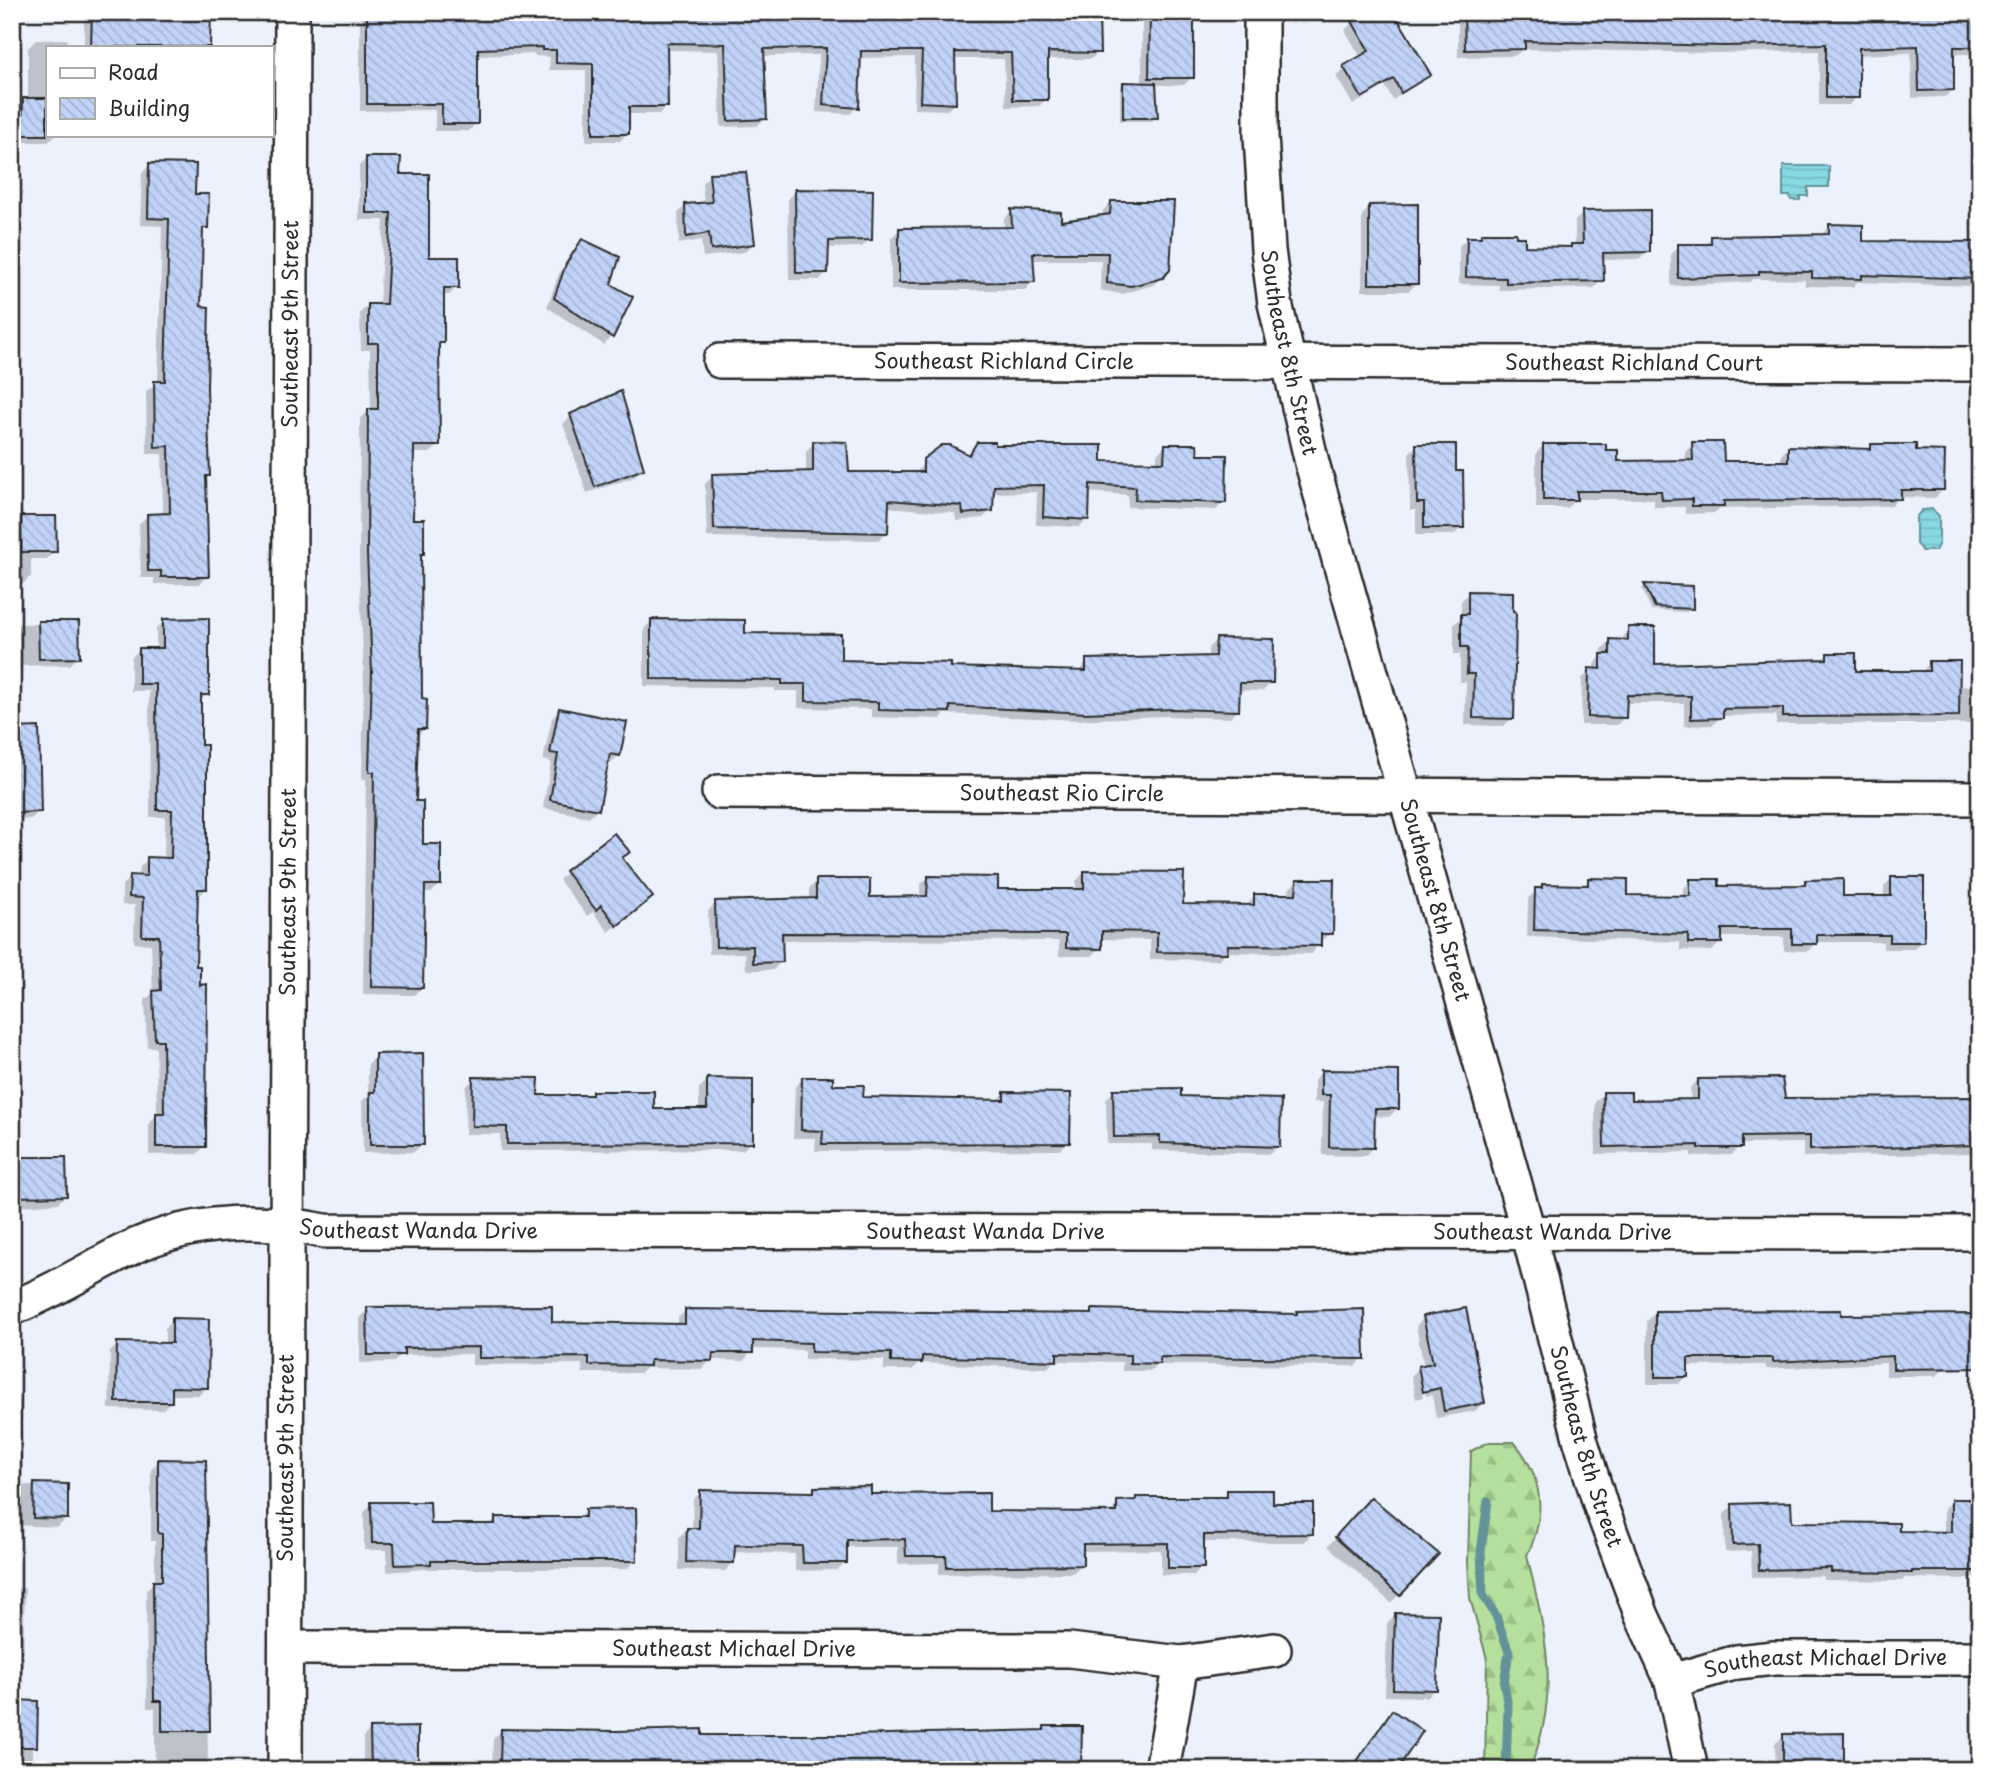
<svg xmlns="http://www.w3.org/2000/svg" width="1992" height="1782" font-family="'Playpen Sans',sans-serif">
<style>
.forest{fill:url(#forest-firs);stroke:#708564;stroke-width:2}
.water{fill:url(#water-rules);stroke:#639398;stroke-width:2}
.shadow{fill:#0003}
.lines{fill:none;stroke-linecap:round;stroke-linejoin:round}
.stream{stroke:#639398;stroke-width:9}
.building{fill:url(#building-back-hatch);stroke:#2b2b2b;stroke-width:2}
.minor-casing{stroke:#2b2b2b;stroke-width:38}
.minor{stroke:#fff;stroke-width:33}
.labels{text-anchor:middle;stroke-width:5;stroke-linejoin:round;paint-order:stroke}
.street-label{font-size:21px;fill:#2b2b2b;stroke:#fff}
</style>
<defs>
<pattern id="forest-firs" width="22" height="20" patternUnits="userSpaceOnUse" patternTransform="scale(1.75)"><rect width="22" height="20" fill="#b5df9c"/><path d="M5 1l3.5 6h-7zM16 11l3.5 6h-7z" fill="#9cc087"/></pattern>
<pattern id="water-rules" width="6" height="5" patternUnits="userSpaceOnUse" patternTransform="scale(1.75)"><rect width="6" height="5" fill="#88d9e1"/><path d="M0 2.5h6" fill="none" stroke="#76bac1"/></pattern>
<pattern id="building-back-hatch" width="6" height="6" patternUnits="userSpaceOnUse" patternTransform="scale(1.75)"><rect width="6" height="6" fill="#c0d2f7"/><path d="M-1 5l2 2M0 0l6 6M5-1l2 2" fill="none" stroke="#a5b4d4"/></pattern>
</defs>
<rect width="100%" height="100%" fill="#ecf2fd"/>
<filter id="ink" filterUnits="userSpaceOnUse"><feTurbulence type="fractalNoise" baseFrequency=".0143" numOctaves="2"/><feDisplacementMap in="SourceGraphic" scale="14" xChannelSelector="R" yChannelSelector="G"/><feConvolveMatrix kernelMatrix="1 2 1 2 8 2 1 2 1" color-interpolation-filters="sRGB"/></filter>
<g filter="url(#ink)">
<path class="forest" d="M1489,1442H1514C1543,1476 1547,1516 1527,1555C1545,1632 1562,1694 1529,1770H1485L1487,1659L1470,1598L1468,1562L1471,1451Z"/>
<g class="water">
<path d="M1783,166H1829V187H1808V196H1800V200H1791L1790,196H1783Z"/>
<path d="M1932,509L1939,516V543L1935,551H1922L1916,544V517L1922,510Z"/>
</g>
<g class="shadow">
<path d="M12,12L14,42L12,44Z"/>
<rect x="84" y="12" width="125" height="35"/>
<path d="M1147,12H1192V77L1184,85H1155L1156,117L1152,121H1120V87L1123,84H1142V17Z"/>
<path d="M1980,12V54H1952L1953,90L1945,97L1912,98L1911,53L1857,55V97L1849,105H1819V51L1715,53L1523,49L1515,56L1458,57V12Z"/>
<path d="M368,13L1099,52L1091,59H1047V99L1039,106L1006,107L1004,59H954L955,103L947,110L914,109L915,57L859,58L857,107L850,114L816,112L819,55L763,56L765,118L757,126L721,127L718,51L666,50V106L659,114H628L627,133L620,141H586V70H549L550,57L535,56V54L476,56V123L469,131H435V110L360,111V21Z"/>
<path d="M1353,22L1429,75L1393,100L1385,86L1353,105L1336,76L1361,58L1345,30Z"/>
<path d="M67,39V47H47V135H56L48,142H15L16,108L24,100H28V48L36,40Z"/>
<path d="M367,158L398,175L427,259L457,287L449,295H442L443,342L437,347L439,445L430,453H412L411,521L422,553L419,556L421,700L424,729L416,737L415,802L421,846L439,885L431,893L424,892L422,987L414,995L363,994L366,779H362L364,681L359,563L360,418L371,410L370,350H361L360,313L368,305H379L384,220H359V166Z"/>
<path d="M150,165L193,196L206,227L201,232L200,308L208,475L205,478L207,576L199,584H154V578H141L139,524L147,516L163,515L162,454H147L146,391L158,383L162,226L140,225L142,173Z"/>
<path d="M710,175L753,244L745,252L703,257L701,240L679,244L678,213L686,205L704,204L702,183Z"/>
<path d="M796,191L870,239L862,247L827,248V272L819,280H789L788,199Z"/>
<path d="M1111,202L1162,277L1153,285L1121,294L1100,290L1101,260H1031L1033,282L1025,290H891V238L899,230L1004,229V219L1012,211L1060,223L1103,217V211Z"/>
<path d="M1370,207L1417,283L1409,291H1362V215Z"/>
<path d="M1583,213L1648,251L1640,259L1602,260V280L1594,288L1499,290V285L1459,284V246L1467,238H1478L1481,235L1523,248L1569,249L1575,246V221Z"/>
<path d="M1830,226L1861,242L1980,278L1972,286L1857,282L1853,287L1805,286V280L1753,279L1750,282L1671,286V254L1679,246H1704L1712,238L1822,234Z"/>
<path d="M583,241L609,284L631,298L611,337L604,345L547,307L559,274Z"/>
<path d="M571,416L642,469L634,477L587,493L563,424Z"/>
<path d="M814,443L847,474L916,473L925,461L967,456L978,444L1100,462L1157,464V454L1165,446L1197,457L1224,502L1216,510L1128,507V495L1088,492L1087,519L1079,527L1036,525L1037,492L992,493L991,510L983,518L956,521L955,513L887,507V532L878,540L707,537L705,484L713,476L806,473V451Z"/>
<path d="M1693,444L1722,462H1781V455L1789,447L1867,451L1872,445L1914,452L1943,490L1935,498L1899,497L1891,506L1719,509L1714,513L1685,514V507H1654V499H1576L1567,508H1536V453L1544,445L1604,452L1616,463L1685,462V452Z"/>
<path d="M1417,445L1454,472L1462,527L1454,535H1416V510H1410L1409,453Z"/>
<path d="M21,518L55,551L47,559H31V576L23,584H12L13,526Z"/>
<path d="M1645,586L1691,608L1687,612L1651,610L1642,589Z"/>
<path d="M1469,593L1512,718L1504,726L1465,725L1466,682H1460V654H1454V624L1461,618V601Z"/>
<path d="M164,621L207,694L199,702L206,889L198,897L194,968L205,1146L197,1154L149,1155V1123L157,1115L156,1047H147L145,1000L153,993L151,944L134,943L135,905H122V885L131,877H139L140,867L148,859H164L165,817H150L149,691H131V658L139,650H156V629Z"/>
<path d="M652,621L744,634L839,662L949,669L1079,673L1087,661L1208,658V648L1216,640L1271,683L1263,691L1238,690V710L1230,718L1163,716L1078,720L945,714L940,719L871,717V709L798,708V691H775V688L644,686V629Z"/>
<path d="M78,623V657L70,665L14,666L16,730L39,811L31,819L12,820V624Z"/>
<path d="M1629,628L1653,665L1821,661L1827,655L1854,673H1921L1929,663L1958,686H1980V724H1776V715L1721,716L1713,725L1684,726V703H1625V717L1617,725H1581L1582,678L1594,670V664L1602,656V649L1610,641H1621Z"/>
<path d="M560,710L619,755L611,763L607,762L597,809L589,817L543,808L551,762L543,760L552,718Z"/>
<path d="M621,859L643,905L609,932L593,912L587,916L559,880L567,872Z"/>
<path d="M1084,873L1182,906L1246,907L1254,896H1289V889L1297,881L1332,933L1320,941L1312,954L1226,952L1218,960L1150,959V940L1100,939V948L1092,956H1059V941L781,940V962L773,970H746L745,953L709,954L708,911L716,903L809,900V889L817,881L869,899L920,898V885L929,877L996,890L1076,891V881Z"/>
<path d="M1892,878L1922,941L1914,949H1883V942H1816L1808,951H1784V937H1720V943L1712,951L1680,950V942L1527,937L1528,898L1543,886L1582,887L1589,880L1626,897H1683V889L1691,881L1718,888L1801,887L1806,881L1841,898H1884V886Z"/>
<rect x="1979" y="888" width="1" height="46"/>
<path d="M12,944H17L15,1026L12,1029Z"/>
<path d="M376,1056L422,1144L414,1152L363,1153L362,1101L368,1096V1064Z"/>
<path d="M1322,1072L1397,1109L1389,1117L1373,1116V1147L1365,1156L1322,1155L1323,1102H1314V1080Z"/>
<path d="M474,1079L536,1096L588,1097L593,1093L652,1111H699V1088L708,1080L751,1142L743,1150L500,1151V1134H465L466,1087Z"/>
<path d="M803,1079L861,1099L997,1101L1005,1093L1068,1142L1060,1150L815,1151L816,1138H793L795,1087Z"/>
<path d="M1698,1080L1784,1100L1980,1099V1153L1803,1157V1143L1740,1144L1732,1155L1691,1156V1152L1596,1154L1595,1102L1603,1094L1630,1102L1691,1101L1690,1088Z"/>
<path d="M1114,1091L1179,1098L1278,1146L1270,1154L1152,1150V1144H1107L1106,1099Z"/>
<path d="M12,1159L66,1195L58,1203L12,1207Z"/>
<path d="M368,1309L550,1324L678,1326V1318L686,1310L1087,1316L1093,1311L1294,1316L1297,1313L1363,1358L1355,1366L1157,1365L1150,1371H1122V1362L1055,1361L1047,1368L919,1363L912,1370H884V1360L804,1359V1350L752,1349L744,1361L711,1360L702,1369L646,1368L640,1373H582V1364L472,1365V1354L401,1355L394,1362L360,1363V1317Z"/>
<path d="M1655,1313L1980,1315V1369L1942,1370L1937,1376H1886V1363L1766,1369V1365L1687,1366V1376L1678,1384H1647V1321Z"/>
<path d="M1424,1318L1483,1403L1475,1411L1436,1418L1432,1395L1426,1396L1421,1371H1418L1423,1397L1416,1399L1411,1376L1419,1368L1424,1367L1416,1326Z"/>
<path d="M173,1320L207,1387L199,1395H170V1402L162,1410L109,1409L110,1352L118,1344L165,1345V1328Z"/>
<path d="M20,1400L23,1485L67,1486L66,1519L58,1527L12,1525V1401Z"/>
<path d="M159,1461H205L208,1770H155V1708H147L146,1590L155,1581V1541H151V1469Z"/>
<path d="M814,1489L988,1513L1110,1514L1118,1502L1222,1498L1228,1492L1271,1504L1312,1534L1304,1542H1202V1567L1194,1575H1161V1550L1081,1551V1565L1073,1573L939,1574V1563L898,1564V1547H845V1562L837,1570L795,1571V1554L733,1552V1563L725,1571L679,1570V1537L687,1529H692L693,1500L701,1492L810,1494Z"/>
<path d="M1952,1501H1980V1571L1972,1579L1905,1578L1902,1581L1823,1580V1576L1752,1577L1751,1551L1725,1552L1724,1514L1733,1506L1790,1524L1944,1534V1509Z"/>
<path d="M372,1504L429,1526H488L495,1519L578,1518L585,1511L635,1561L627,1569H424L387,1572V1550H364V1512Z"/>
<path d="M1364,1507L1436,1554L1391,1603L1328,1546Z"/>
<path d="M12,1588H25L22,1702L35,1746L32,1750V1770H12Z"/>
<path d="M1395,1615L1435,1689L1427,1697L1385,1696L1387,1623Z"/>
<path d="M1392,1712L1402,1759L1417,1770H1350Z"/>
<path d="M1080,1728L1079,1770H492L493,1739L501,1731L850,1737Z"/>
<path d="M371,1729L416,1761H424L425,1770H363V1737Z"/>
<path d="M1783,1736L1842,1770H1776L1775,1744Z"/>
<path d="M1980,1747V1770H1976L1977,1749Z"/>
<path d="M1246,1759L1292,1766L1291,1770H1237Z"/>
<path d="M1568,1759H1613V1770H1560Z"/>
</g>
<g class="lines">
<path class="stream" d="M1488,1501L1481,1551L1483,1595L1496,1616L1509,1652L1504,1683L1508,1708L1506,1770"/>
</g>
<g class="building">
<path d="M92,12H211L210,47H91Z"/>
<path d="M367,12H1099L1100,53L1048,52V100H1013L1011,53L955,52L956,104L920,102L922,51H861L859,108L823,105L826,48L764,49L767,119L728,121L725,44L667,43L668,107H629V134H593V64L556,63V50H542V47L478,49V124H442V104H367Z"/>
<path d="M1150,12H1194V78H1149Z"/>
<path d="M1367,12H1394L1431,75L1401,93L1394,79L1362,98L1343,66L1369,51L1352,21Z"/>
<path d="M1464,12H1980V47H1954V90L1919,91L1918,46L1859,48V98H1826V44L1724,46L1525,41V49L1465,50Z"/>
<path d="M1123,82L1156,83L1158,118H1123Z"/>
<path d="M23,98H47V135H22Z"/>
<path d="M366,157H401L400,174H429V257H459V288H444V343H439L440,446H414L413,519H424V554H421L422,698L427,699L426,729H418L416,801H423V844H441V885H425L423,988L371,987L374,772H369L372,672L367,554L368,409H378V343H368V304H386L391,213H366Z"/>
<path d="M149,163L196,164L195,194H209L208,228H203L201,306L209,307L207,388L210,476H206L209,577H161V571H148L147,514L170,513L169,446L155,447L154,381H165L169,219L148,218Z"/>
<path d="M746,172L755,244L711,250L709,233L686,237L685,204L712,202L709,173Z"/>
<path d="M795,189L873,190L872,240L829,241L828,273H796Z"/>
<path d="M1111,201H1174L1170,270L1163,278L1131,286L1107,283L1108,253H1033L1035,282L899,283V228L1012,227L1011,209L1061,212V221L1110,214Z"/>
<path d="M1418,204V284H1369V205Z"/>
<path d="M1650,210V252L1603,253L1604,281L1506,283V278L1466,277L1467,237H1481V233H1516V237H1525V246L1571,247V244H1583L1582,211Z"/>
<path d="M1829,224L1863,225V241L1980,242V279L1862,275V279L1812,278V272L1759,271V275L1678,278V244H1711V236L1829,234Z"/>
<path d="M582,239L620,257L611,284L633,297L613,338L554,298L566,264Z"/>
<path d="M621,391L644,469L595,487L570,414Z"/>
<path d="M813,441L847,442L849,472H923V459L942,445H950L969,455L977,442H995V445H1102V461L1164,462L1165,444H1197L1198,455H1227L1226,503L1135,500L1136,487L1090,484L1089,520L1043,517L1044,485L994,486L993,511L963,514L962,506L889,500L888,533L714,529L712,474L813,471Z"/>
<path d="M1692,442H1723L1724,461H1788V446L1871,449V444H1916V450L1945,451L1944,490H1901V499L1724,501V506H1692V499L1662,500L1661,491H1577V500H1543V444H1606V450H1618V461L1693,460Z"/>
<path d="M1416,444H1456V471H1463L1464,528H1424V503H1417Z"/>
<path d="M21,516H56L57,552H21Z"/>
<path d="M1644,584L1693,586V609L1655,607Z"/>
<path d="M1468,591L1513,592V611L1516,612L1514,719L1473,718L1474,674H1467L1468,647H1461V614H1468Z"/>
<path d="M209,618V695H201V745H207V889H198L196,966H200V985L207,984L206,1147H156V1113H164L163,1040H155L153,991L161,990L159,936H142L143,898L129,897L130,875L147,876V857L171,858L172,810H157L156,684H139V648H163V619Z"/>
<path d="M651,619L745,620V633L841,634V660L951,663V667L1086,671V659L1215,656L1216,638L1274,639L1273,683H1240L1239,711L1172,709L1087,713L950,706V712L878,710V702L806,701V684H782V680L651,679Z"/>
<path d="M38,621H79L80,658L39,659Z"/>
<path d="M1628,627H1655V664L1827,659V653H1856V671H1929V661H1960L1959,716L1783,717V708L1723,709V718L1691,719V696L1627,695L1626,718L1588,717L1589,668L1601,669V654H1610V639L1628,640Z"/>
<path d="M559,708L627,722L620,756L610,754L599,810L550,800L558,754L550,753Z"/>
<path d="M39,727L41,812L12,813V728Z"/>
<path d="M614,833L630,852L622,858L653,897L617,926L601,905L596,910L565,871Z"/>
<path d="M1084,871L1184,872L1183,904L1254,905V894H1296L1297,879H1334L1333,934H1321V946L1228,945L1227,953L1157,952V932L1102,931V949L1066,948V934L782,933L783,962L753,963V946L716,947L715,901L816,898V879H870V897L927,896L928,876L998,877V889H1084Z"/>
<path d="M1891,877H1924V942H1890V935H1817V944H1792V929H1722V943H1688V934L1534,930L1535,888H1542V884L1588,885V878L1628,879V895L1690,896V879H1719V886L1805,885V880L1843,879V896H1891Z"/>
<path d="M423,1053L424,1145H370V1092H375V1054Z"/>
<path d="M1321,1070L1399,1071V1109H1375L1374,1148L1329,1147L1330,1095H1321Z"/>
<path d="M473,1077L539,1078L538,1095H592V1091H654V1109H707V1078L753,1079V1143L507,1144V1127L472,1126Z"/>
<path d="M802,1077H833V1085H864L863,1097L1004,1100V1092L1071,1093L1070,1143L822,1144L823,1131L801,1130Z"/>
<path d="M1782,1078L1785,1098L1976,1097L1977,1145L1810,1150V1136L1742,1137V1148H1699V1145L1604,1147L1603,1092H1631V1100L1698,1099V1079Z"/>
<path d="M1181,1088V1096L1281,1099L1280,1147L1160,1143V1136L1114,1137L1113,1089Z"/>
<path d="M12,1157H66L67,1196L12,1197Z"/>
<path d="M552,1306V1322L685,1324V1309L1092,1314V1309L1297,1314V1311L1364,1309L1365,1359L1160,1357V1364L1130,1363V1355L1057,1353V1361L922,1356V1363L891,1362V1353L811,1352V1343L753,1341V1353H713L712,1361L650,1360V1366L589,1365V1357L479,1358V1347L404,1348V1355H368L367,1307Z"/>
<path d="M1466,1308L1485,1403L1444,1411L1440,1388L1423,1392L1418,1366L1433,1363L1423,1316Z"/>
<path d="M1841,1310V1315L1980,1314V1368L1893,1369V1356L1773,1362V1358H1688V1377H1655V1311Z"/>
<path d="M172,1318L209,1319L208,1388L172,1387V1402H116L117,1342L172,1343Z"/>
<path d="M158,1459L206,1460L210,1731H162V1701H154L153,1581H162V1534L158,1533Z"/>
<path d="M34,1483L68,1484V1519L33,1518Z"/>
<path d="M871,1486V1494L989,1493V1511L1117,1512V1501L1136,1500V1497H1227V1490H1273V1503H1313V1534L1204,1535V1568H1168V1543L1083,1544V1565L947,1567L946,1556H906L905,1539L847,1540V1563H803L802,1546L735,1545L734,1563L686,1562L687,1528H699L700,1490L814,1492V1487Z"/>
<path d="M1371,1497L1439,1554L1400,1596L1335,1537Z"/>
<path d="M1951,1499H1980V1571H1912V1573L1831,1572V1568L1759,1570L1758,1544L1733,1545L1732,1504L1791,1502L1792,1522L1899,1523V1531L1951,1532Z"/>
<path d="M371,1502H430L431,1524H495V1517H585V1509L636,1508L637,1561H431V1564L395,1565L394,1543H372Z"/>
<path d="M1395,1613L1439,1614L1437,1690L1393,1689Z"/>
<path d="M12,1700L38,1701L37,1747H12Z"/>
<path d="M1392,1710L1423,1731L1397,1770H1351Z"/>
<path d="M1044,1726H1082L1081,1770H631V1765L587,1766V1770H528V1765H500L501,1729L615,1731L702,1729V1735H850L1044,1730Z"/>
<path d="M418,1727V1770H371L370,1728Z"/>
<path d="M1844,1733V1770L1783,1767V1734Z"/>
</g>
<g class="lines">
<g class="minor-casing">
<g id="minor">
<path id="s1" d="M1261,12V136L1268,250L1275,303L1312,463L1528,1231L1581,1442L1601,1507L1642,1616L1672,1681L1691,1770"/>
<path id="s2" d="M720,361L1980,364"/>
<path id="s3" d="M719,792L1980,798"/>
<path id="s4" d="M12,1308C51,1293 85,1271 122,1252C185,1220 256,1217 325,1231L1980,1233"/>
<path id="s5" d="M286,1648L1069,1650L1181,1663L1274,1650"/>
<path id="s6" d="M1672,1681L1737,1662L1774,1658H1980"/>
<path id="s7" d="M285,1770L292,12"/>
<path d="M1162,1770L1181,1663"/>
</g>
</g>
<use href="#minor" class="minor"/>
</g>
</g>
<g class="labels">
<g class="street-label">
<text dy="7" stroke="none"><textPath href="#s7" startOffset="1446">Southeast 9th Street</textPath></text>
<text dy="7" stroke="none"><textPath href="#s1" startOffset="343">Southeast 8th Street</textPath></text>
<text dy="7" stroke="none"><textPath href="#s2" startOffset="284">Southeast Richland Circle</textPath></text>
<text dy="7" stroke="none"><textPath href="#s2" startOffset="914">Southeast Richland Court</textPath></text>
<text dy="7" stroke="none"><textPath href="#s3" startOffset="343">Southeast Rio Circle</textPath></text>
<text dy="7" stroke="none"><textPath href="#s7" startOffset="878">Southeast 9th Street</textPath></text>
<text dy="7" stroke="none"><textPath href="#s1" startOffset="910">Southeast 8th Street</textPath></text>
<text dy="7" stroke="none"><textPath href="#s4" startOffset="425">Southeast Wanda Drive</textPath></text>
<text dy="7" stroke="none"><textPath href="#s4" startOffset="992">Southeast Wanda Drive</textPath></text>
<text dy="7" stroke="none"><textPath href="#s4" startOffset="1559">Southeast Wanda Drive</textPath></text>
<text dy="7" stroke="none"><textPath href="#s1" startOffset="1477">Southeast 8th Street</textPath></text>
<text dy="7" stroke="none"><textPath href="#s7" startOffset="312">Southeast 9th Street</textPath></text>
<text dy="7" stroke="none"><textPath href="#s5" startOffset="448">Southeast Michael Drive</textPath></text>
<text dy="7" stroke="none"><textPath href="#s6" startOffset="156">Southeast Michael Drive</textPath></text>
</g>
</g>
<rect width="1992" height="1782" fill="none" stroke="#fff" stroke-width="42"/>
<rect x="21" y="21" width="1950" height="1740" fill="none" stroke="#2b2b2b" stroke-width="2.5" filter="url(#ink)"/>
<rect x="46" y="46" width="228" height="91" fill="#ffffff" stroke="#aaaaaa" stroke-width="2"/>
<rect x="60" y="68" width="35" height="10" fill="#ffffff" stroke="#aaaaaa" stroke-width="2"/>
<text x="108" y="80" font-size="21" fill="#2b2b2b">Road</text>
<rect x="60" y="98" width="35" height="21" fill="url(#building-back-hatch)" stroke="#aaaaaa" stroke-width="2"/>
<text x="108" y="116" font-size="21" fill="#2b2b2b">Building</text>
</svg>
